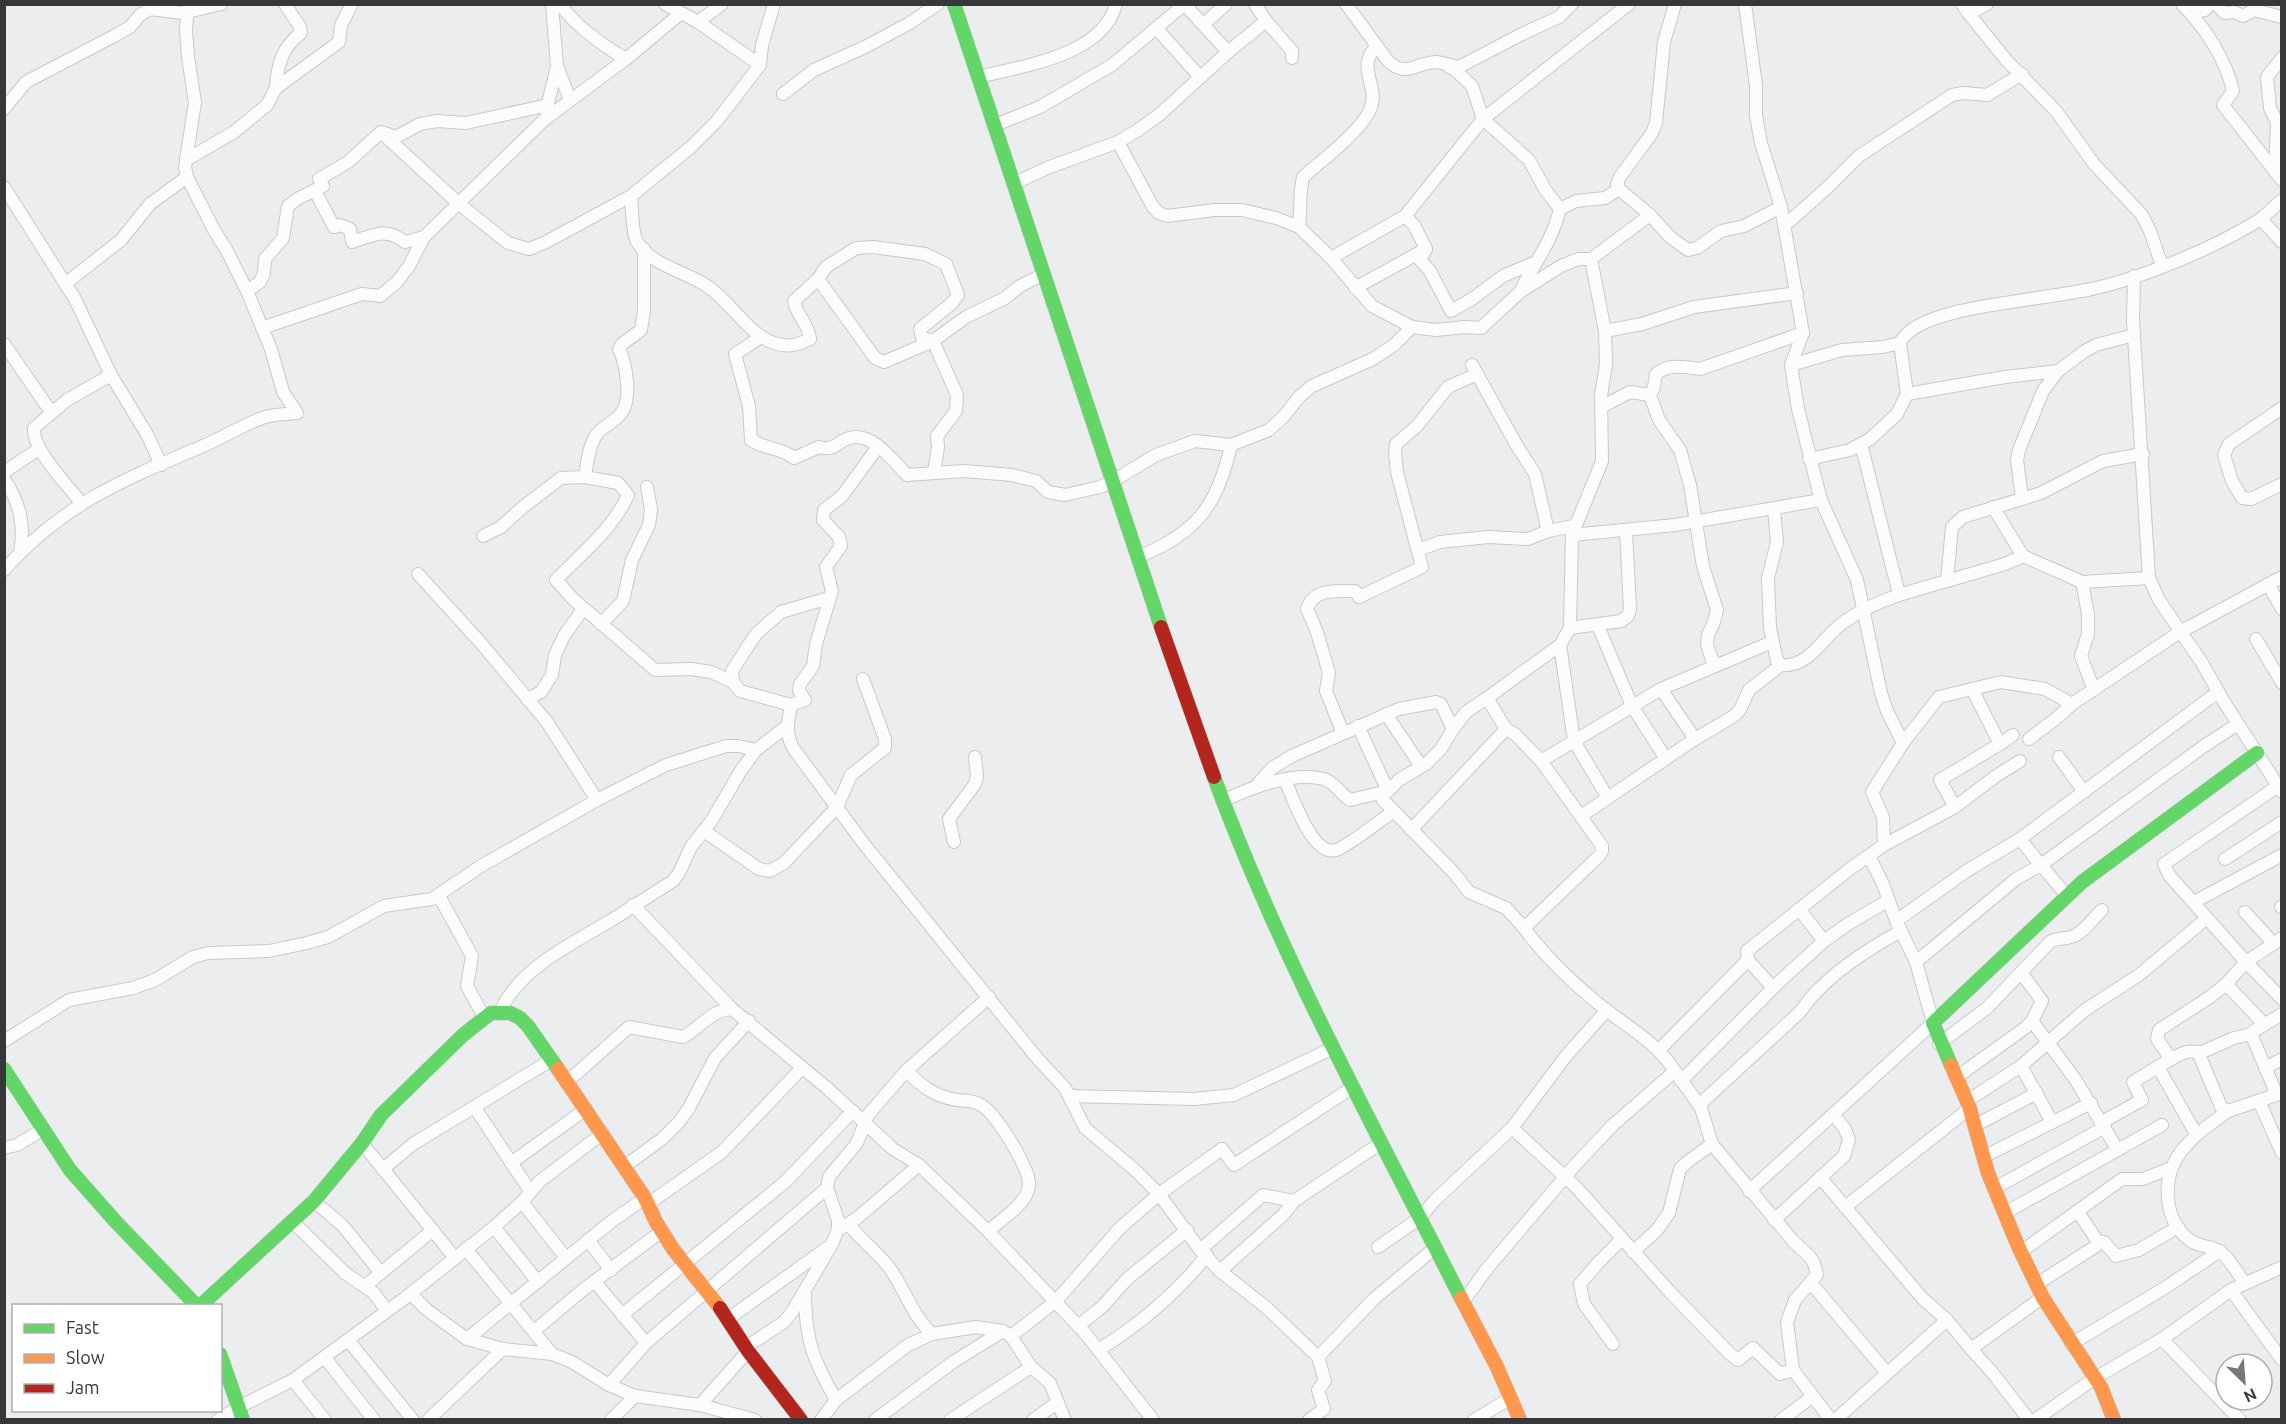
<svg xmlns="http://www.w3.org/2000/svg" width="2286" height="1424" font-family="Ubuntu,sans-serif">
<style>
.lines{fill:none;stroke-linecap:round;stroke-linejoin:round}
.street-casing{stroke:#c7c9ca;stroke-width:14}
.fast-casing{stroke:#c7c9ca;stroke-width:15}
.slow-casing{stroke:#c7c9ca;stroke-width:15}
.jam-casing{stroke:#c7c9ca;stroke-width:15}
.street{stroke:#fcfcfc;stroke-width:12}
.fast{stroke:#63d668;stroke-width:14}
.slow{stroke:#ff974d;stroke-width:14}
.jam{stroke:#b3261e;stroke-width:14}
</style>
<rect width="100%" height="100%" fill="#ebedee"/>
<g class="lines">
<g class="street-casing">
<g id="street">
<path d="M552,4L557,66L570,100"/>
<path d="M560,4C577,28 602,45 626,59"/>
<path d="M665,4L698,22L760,65"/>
<path d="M1346,4L1388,61C1406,78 1415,63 1436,62C1443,62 1452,66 1459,67L1522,34L1559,17L1572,4"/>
<path d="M1675,4L1664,42L1656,123L1652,133L1620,177L1617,184L1619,189L1650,215L1670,237L1688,250L1697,248L1721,231L1744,226L1781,207"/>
<path d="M1745,4L1756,85V116L1761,143L1781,207L1803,333L1791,365L1798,409L1821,500L1857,580L1881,693L1887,711L1903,743"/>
<path d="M1962,4L1969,14L1987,4"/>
<path d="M2182,4C2205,27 2226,60 2233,91L2223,105L2282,180"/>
<path d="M2216,4L2225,13L2234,12L2243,16L2254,10L2282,17"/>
<path d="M1185,5L1228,52"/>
<path d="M2190,12L2205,10L2210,4"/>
<path d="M1969,14L2007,61L2056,111L2094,164L2142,215L2150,231L2162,266"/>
<path d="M1266,21L1292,51V58"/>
<path d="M698,22L722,4"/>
<path d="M1204,24L1226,4"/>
<path d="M1157,29L1200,77"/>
<path d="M1449,67L1454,69L1472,86L1483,119L1529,160L1546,191L1560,209"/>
<path d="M978,77C1022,66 1103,56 1116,4"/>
<path d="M276,88C277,66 282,47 301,33L300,27L285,4"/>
<path d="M783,94L814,70L865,47L908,24L938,4"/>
<path d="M4,109L26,82L116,35L130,27L140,15L150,9L183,13L221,4"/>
<path d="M546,111L557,67"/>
<path d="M993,126L1040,107L1112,65L1185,4"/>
<path d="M381,132L458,203L508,243L529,249L546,242L631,196L691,147L716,122L760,65L762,45L774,4"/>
<path d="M1118,142L1153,207L1159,213L1167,216L1215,210H1242L1276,218L1299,227L1331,258L1372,306L1412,327L1436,330L1465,327L1481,328L1520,292L1561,266L1578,259H1591L1650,215"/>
<path d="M186,160L234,132L267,105L276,88L339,42L341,25L352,4"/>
<path d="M2275,172L2277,122L2270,108L2267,77L2282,58"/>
<path d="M1013,184L1047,168L1118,142L1138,130L1159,115L1228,52L1266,21L1255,4"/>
<path d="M4,187L75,299L111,375L148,436L161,465"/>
<path d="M315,191L334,227L340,225L350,229L352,242C374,235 385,227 405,242L424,237"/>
<path d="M631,196C632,207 632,234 637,242C652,266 685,271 707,286C730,301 749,335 774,343C788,348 797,345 810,339C809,324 796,315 794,301L818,279L826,267L856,248L873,247L925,254L946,264L958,295L952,303L920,329L922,338L933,341L957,395L956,411L937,436L938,447L934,473"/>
<path d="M1405,216L1483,119L1629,4"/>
<path d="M2261,219L2282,200"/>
<path d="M1785,225L1827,188L1859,156L1952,95L1963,93L1987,95L2022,74"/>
<path d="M1299,227C1301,211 1299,193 1303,177C1321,161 1364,129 1371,107C1379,85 1355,67 1377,46"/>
<path d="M1426,249L1420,260L1430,271L1451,311L1472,299L1503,276L1534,263"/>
<path d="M1331,258L1405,216L1414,225L1426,249"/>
<path d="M2134,276L2133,320L2149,578L2159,600L2202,663L2224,702L2282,792"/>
<path d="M818,279L875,358L884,362L933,341L966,317L1005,298L1020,286L1044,274"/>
<path d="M65,284L121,240L150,204L187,177"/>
<path d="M1355,288L1426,249"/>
<path d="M247,291L260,282L264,273L265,259L283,238L288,206L299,198L323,186L319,179L348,162L381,132L396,137L420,124L437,121L466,123L548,105"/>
<path d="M1520,292C1534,262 1552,243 1560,209L1576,201L1605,198L1619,189"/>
<path d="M262,328L362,294L380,296L397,282L409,266L424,237L544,120L626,59L680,14"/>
<path d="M1605,331L1642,324L1694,307L1797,293"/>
<path d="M761,337L735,354L749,406L751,440C764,449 783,448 794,458L819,447C829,450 834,447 841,442C867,424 891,459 907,475L964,471L1012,475L1036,481L1048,492L1065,495L1100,487L1113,481L1156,455L1195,441L1231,445L1269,430L1285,415L1299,397L1312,386L1373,359L1394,345L1412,327"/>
<path d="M4,344L51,412"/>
<path d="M1472,365L1517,446L1535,474L1548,531L1574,526"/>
<path d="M1791,365L1842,350L1883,347L1900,343"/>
<path d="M1907,394L2005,377L2058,371"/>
<path d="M1603,406L1630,392L1650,395"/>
<path d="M2282,408L2229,444L2224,455L2232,481L2242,498L2251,499L2282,484"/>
<path d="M1861,444L1899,594"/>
<path d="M1809,459L1850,450L1870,439L1897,414L1907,394L1900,343C1909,324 1941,316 1960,311C2001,302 2044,298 2087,290C2141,279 2214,248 2261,219L2282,242"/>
<path d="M4,472L39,449"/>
<path d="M585,477C587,464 588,449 595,437C601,426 616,422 622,412C632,397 626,364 619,349L622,344L641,330L644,311V249"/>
<path d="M4,479C20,503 25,524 20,553"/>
<path d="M2022,499L2017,460L2019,450L2043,391L2058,371L2085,351L2096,345L2134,335"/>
<path d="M81,503C68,485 32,450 34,428L67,400L111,375"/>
<path d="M1993,507L2023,556L2082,582L2149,578"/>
<path d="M1774,509L1777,542L1768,578L1770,628L1777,661L1781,665"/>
<path d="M1572,535L1675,525L1821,500"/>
<path d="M483,536L501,527L523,507L561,478L585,477L618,483L628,495C613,529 581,554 556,580L573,599L655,670L691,669L711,672L733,682"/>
<path d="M1418,550L1440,542L1488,537L1528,539L1548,531"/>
<path d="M1138,557C1196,534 1218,505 1231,445"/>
<path d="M4,570C64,503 123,480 203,446C224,437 244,424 265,417C275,414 287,414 297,413L283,392L271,349L247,291L227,251L214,230L187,177L185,167L195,102L188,57L186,30L188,4"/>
<path d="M418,574L480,642L547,722L597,800"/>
<path d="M1947,581L2005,564L2023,556"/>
<path d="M2082,582L2088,614V634L2081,656L2094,690"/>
<path d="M2268,584L2282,609"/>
<path d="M829,598L781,612L756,634L732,671L733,682L740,691L791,705L805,700L799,691L800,684L813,666L816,644L832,591L826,567L841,546L839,537L823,520L824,510L842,496L875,451L877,445"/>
<path d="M601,624L623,601L632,560L649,525L651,509L647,487"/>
<path d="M1598,626L1632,706L1666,759"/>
<path d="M1570,628L1621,621L1628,616L1630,609L1626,531"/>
<path d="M2256,639L2282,683"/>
<path d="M1560,645L1574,741L1608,798"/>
<path d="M1714,665L1707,645L1708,635L1714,622L1717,610L1703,566L1690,485L1680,450L1659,420L1650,395L1654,387L1656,374C1670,363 1684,367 1700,369L1803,333"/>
<path d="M1661,689L1695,739"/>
<path d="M1972,689L2000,744L2013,735"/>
<path d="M1487,698L1560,645L1570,628L1572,535L1602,461L1601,396L1606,364L1605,331L1591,259"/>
<path d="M527,699L541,692L552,675L555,655L564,636L583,609"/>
<path d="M791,705C788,722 785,733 793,748L864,844L1037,1058L1065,1088L1085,1128L1135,1170L1159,1194L1200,1250L1220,1271L1267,1308L1318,1357"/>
<path d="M1386,714L1421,766"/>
<path d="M1358,726L1388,791"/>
<path d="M1343,733L1326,691L1329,673L1317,632L1307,609C1314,588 1336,591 1355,591L1359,597L1422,567L1397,472L1395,453L1396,444L1417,426L1448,387L1477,374"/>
<path d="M2029,739L2058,717L2072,704L2180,632L2282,577"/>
<path d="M2059,757L2084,792"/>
<path d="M1541,761L1661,689L1772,642"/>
<path d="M1285,780C1293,797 1312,857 1336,850C1347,847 1382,819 1394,811"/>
<path d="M1257,785L1272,768L1292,756L1399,709L1436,702L1441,704L1453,729"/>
<path d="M2278,786L2164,864L2169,875L2246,962L2282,999"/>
<path d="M1381,793L1383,800L1454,873L1469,892L1506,908L1524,928"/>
<path d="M1222,801C1251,788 1292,771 1324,779C1334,782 1341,794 1350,800L1388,791L1399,780L1427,763L1441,749L1453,729L1466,712L1487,698L1506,729L1515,734L1541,761L1602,846V851L1599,856L1524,928C1544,955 1570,980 1595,1001C1623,1025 1653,1038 1675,1071"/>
<path d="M1955,807L1940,780L2000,744"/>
<path d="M1581,816L1695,739L1734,716L1740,710L1749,690L1781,665C1810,668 1823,636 1844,622C1875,600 1911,591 1947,581L1952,527L1963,517L2041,493L2103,461L2143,454"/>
<path d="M1411,830L1506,729"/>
<path d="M704,831L759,869L770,871L784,863L837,807L851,775L885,748V739L863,679"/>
<path d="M2020,839L2041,865L2204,746L2238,724"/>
<path d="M954,842L949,819L975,784L977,776L975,757"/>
<path d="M1884,845L1883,817L1872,792L1903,743L1939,697L2001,682L2045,689L2072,704"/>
<path d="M2225,859L2282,822"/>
<path d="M439,896L472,956L467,986L484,1017"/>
<path d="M2194,902L2282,855"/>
<path d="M633,905L732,1009L827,1088L893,1149L919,1165L988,1231L1085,1333L1153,1420"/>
<path d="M2281,907L2282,906"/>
<path d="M1799,909L1824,941"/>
<path d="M2245,912L2273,943"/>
<path d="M1896,921L1968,870L2020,839L2218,692"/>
<path d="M1916,962L2016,879L2041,865L2067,896"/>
<path d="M2226,984L2264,1024"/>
<path d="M1773,988L1748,960L1747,951L1851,868L1884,845L1955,807L1996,776L2020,761"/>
<path d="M1607,1010L1566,1056L1512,1128L1576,1187L1670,1292L1730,1354L1738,1360L1753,1348L1780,1374L1793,1370"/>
<path d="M500,1012C519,968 572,944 610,921C631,908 652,894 673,881L679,873L691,847L712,820L740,772L756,750L787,726"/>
<path d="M2032,1021L2075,1079L2117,1149"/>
<path d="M4,1041L69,1000L133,988L155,980L193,957L208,953L269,951L307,943L328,937L384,906L432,899L481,866L597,800L666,765L726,746H738L756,750"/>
<path d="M1939,1044L1987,1008L2051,941C2058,938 2064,939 2071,937C2083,934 2093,918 2102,910"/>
<path d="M1659,1050L1748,960"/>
<path d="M2198,1052L2221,1107L2228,1111L2282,1093"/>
<path d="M2171,1059C2182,1053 2189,1049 2200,1053L2234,1038L2251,1034"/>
<path d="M2021,1066L2052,1122"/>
<path d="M2158,1067L2196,1134"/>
<path d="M2265,1068L2282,1059"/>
<path d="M906,1071C922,1086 935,1097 957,1100C965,1101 972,1100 979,1104C995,1111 1019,1154 1026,1171C1029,1177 1030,1187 1027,1193C1022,1206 999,1222 988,1231"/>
<path d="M1957,1077L2025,1028L2032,1021L2042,1001L2022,974"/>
<path d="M568,1081L629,1027L683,1037C701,1027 711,1010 732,1009"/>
<path d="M1681,1081L1779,982L1824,941L1848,924L1889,900"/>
<path d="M2277,1095L2251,1034L2252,1032L2282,1014"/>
<path d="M1069,1096L1194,1099L1234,1095L1333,1048"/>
<path d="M1967,1101L2021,1066L2085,1010L2139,975L2207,918"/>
<path d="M2259,1101L2282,1153"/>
<path d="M1699,1105L1800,1012C1822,979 1866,950 1901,931"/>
<path d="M475,1108L530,1191"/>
<path d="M2228,1111C2194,1136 2160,1158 2169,1206C2171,1219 2180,1234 2191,1241C2198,1246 2209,1246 2217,1250C2228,1255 2237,1273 2244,1282"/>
<path d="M2102,1122L2142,1100L2133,1082L2171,1059L2157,1039L2159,1030L2210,997L2226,984L2246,962L2282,938"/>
<path d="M1974,1126L2037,1093"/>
<path d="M362,1143L455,1258"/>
<path d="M4,1148L17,1145L42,1130"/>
<path d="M1983,1157L2091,1103"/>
<path d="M511,1163L586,1109"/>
<path d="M625,1166L662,1139L679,1122L689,1108L715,1058L749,1021"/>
<path d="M383,1169L413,1144L553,1059"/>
<path d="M1820,1177L1922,1298L1947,1320L1971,1349"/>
<path d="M1995,1188L2105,1127"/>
<path d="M1749,1191L1933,1023L1916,962L1896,921L1883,884L1869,856"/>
<path d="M314,1201L343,1226L381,1273"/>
<path d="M522,1202L566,1258"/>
<path d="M648,1204L722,1152L802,1068"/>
<path d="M1845,1207L1970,1108"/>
<path d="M2078,1212L2098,1242H2104L2116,1256L2139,1250L2178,1227"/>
<path d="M2005,1213L2162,1125"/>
<path d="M1774,1220L1844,1156L1849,1140L1845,1129L1833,1114"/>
<path d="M293,1222L345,1273L374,1293L387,1311"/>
<path d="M849,1224C861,1241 879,1253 891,1270C905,1291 913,1316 932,1334"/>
<path d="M494,1227L538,1282"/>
<path d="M841,1228L856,1219L919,1165"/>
<path d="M588,1240L611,1270"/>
<path d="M1378,1247L1420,1218L1435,1200L1512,1128"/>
<path d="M466,1249L552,1354"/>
<path d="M1200,1250L1263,1195L1294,1201L1381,1143"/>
<path d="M2022,1251L2122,1179H2143L2171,1168"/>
<path d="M1633,1252L1657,1230L1669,1213L1680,1169L1686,1163L1712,1144"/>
<path d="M1220,1271L1284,1214L1294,1201"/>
<path d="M595,1282L646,1343"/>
<path d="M1810,1282L1887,1373"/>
<path d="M2037,1284L2096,1246L2098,1242"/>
<path d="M365,1286L433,1230"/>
<path d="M805,1290C805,1339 812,1358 836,1400"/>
<path d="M2231,1290L2282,1360"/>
<path d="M411,1294L427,1310L467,1339L503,1349L552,1354L572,1362L609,1385L635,1396L700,1405L755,1420"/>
<path d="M1463,1302L1486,1270L1576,1164L1613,1125L1675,1071L1701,1108L1712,1144L1793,1241L1809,1256L1814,1263L1817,1275L1795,1300L1787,1322L1793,1370L1831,1420"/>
<path d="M622,1315L785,1182L853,1111"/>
<path d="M728,1319L827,1248"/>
<path d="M1078,1326L1103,1306L1127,1279L1187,1230"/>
<path d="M534,1331L584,1289L662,1231"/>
<path d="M1011,1336L1056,1301L1120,1228L1159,1194L1222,1149L1234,1165L1353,1087"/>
<path d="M467,1339L612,1221L645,1198"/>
<path d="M2162,1339L2240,1420"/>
<path d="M348,1340L413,1420"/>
<path d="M1613,1344L1584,1304L1580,1284L1598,1263L1622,1239"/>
<path d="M2071,1344L2163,1289L2220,1251"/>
<path d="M746,1347L784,1322L792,1312L832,1244L838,1229V1220L827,1188L829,1177L857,1143L868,1115L906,1071L989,997"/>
<path d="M1098,1350C1138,1326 1178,1292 1207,1255"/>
<path d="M325,1358L374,1420"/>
<path d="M293,1380L325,1420"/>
<path d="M609,1385L646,1343L827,1188"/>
<path d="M700,1405L748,1351"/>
<path d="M218,1420L239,1407L293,1380L405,1298L494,1227L522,1202L540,1181L603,1133"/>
<path d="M428,1420L503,1349"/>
<path d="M611,1420L635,1396"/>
<path d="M821,1420L836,1400L908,1345L932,1334L976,1327L1003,1331L1011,1336L1031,1367L1050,1383L1065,1420"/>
<path d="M875,1420L953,1362L1003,1331"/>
<path d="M950,1420L1031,1367"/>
<path d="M1033,1420L1057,1403"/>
<path d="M1309,1420L1324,1409L1318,1390L1325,1381L1318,1357L1375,1298L1435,1248"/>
<path d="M1474,1420L1511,1398"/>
<path d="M1781,1420L1813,1396"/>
<path d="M1835,1420L1947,1320"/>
<path d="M2029,1420L1991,1371L1971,1349L2043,1297"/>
<path d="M2035,1420L2095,1378L2162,1339L2231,1290L2282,1267"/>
</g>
</g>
<g class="fast-casing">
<g id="fast">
<path d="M954,4L1161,627"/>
<path d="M1214,777C1280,957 1374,1127 1461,1298"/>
<path d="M1951,1065L1933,1023L2082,882L2257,753"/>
<path d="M4,1069L70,1170L116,1222L197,1306"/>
<path d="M200,1306L314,1201L362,1143L381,1115L463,1035L491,1013H510L520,1018L528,1026L558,1069"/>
<path d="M220,1354L243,1420"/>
</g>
</g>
<g class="slow-casing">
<g id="slow">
<path d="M1951,1065L1969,1106L1988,1173L2018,1246L2043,1298L2101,1387L2114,1420"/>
<path d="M558,1069L645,1198L656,1222L673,1249L720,1308"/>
<path d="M1461,1298L1497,1367L1520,1420"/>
</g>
</g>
<g class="jam-casing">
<g id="jam">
<path d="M1161,627L1214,777"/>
<path d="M720,1308L748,1351L801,1420"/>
</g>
</g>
<use href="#street" class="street"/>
<use href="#fast" class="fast"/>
<use href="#slow" class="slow"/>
<use href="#jam" class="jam"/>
</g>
<rect width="2286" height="1424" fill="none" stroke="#373839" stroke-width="12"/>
<rect x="12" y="1304" width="210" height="108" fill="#ffffff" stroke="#afafb0" stroke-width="1.5"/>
<rect x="24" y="1324" width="30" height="9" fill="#63d668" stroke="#afafb0" stroke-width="1.5"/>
<text x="66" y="1334" font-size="18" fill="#373839">Fast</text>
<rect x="24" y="1354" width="30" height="9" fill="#ff974d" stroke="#afafb0" stroke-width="1.5"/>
<text x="66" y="1364" font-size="18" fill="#373839">Slow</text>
<rect x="24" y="1384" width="30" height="9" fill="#b3261e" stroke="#afafb0" stroke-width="1.5"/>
<text x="66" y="1394" font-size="18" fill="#373839">Jam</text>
<g transform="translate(2244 1382) rotate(155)"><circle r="28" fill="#ffffff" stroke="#afafb0" stroke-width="1.5"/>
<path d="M0-4.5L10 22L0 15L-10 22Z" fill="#767778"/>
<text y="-9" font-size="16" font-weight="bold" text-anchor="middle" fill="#373839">N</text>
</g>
</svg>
